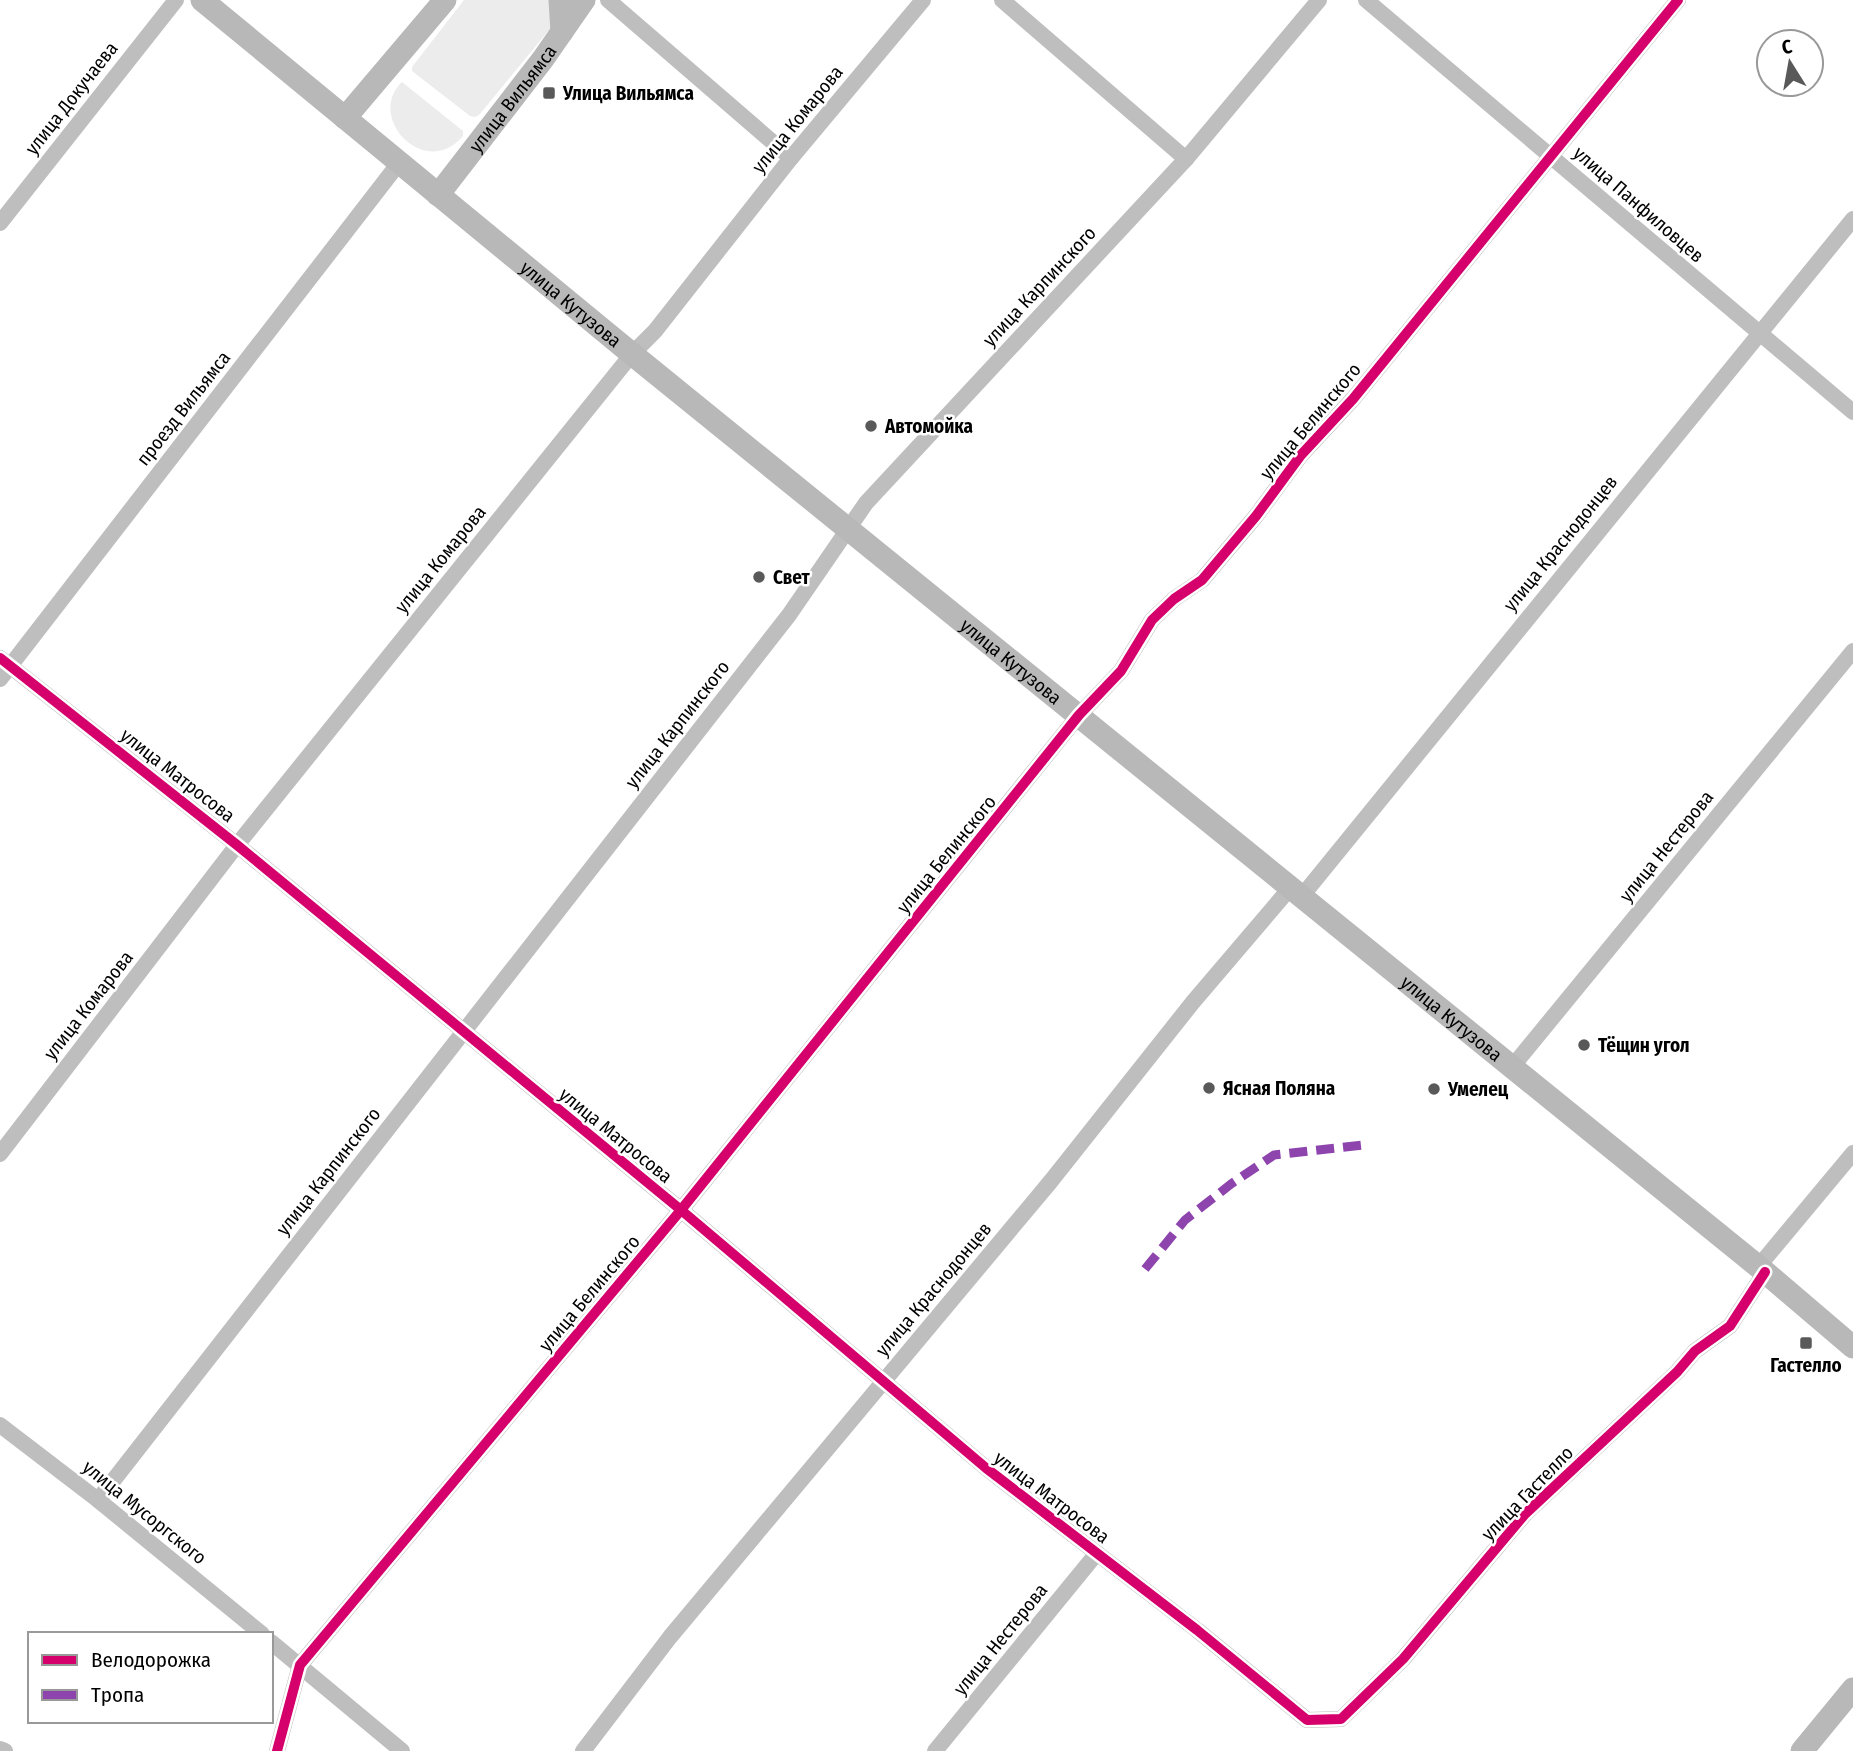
<svg xmlns="http://www.w3.org/2000/svg" width="1853" height="1751" font-family="'Fira Sans Condensed',sans-serif">
<style>
.green{fill:#ececec}
.lines{fill:none;stroke-linecap:round;stroke-linejoin:round}
.street{stroke:#bebebe;stroke-width:16}
.secondary{stroke:#b8b8b8;stroke-width:23}
.quiet{stroke:#8e44ad;stroke-width:9;stroke-dasharray:18 9;stroke-linecap:butt}
.cycleway-casing{stroke:#fff;stroke-width:15}
.cycleway{stroke:#d6006c;stroke-width:10}
.poi-dot{fill:#595959;stroke:#fff;stroke-width:2.5}
.labels{text-anchor:middle;stroke-width:5;stroke-linejoin:round;paint-order:stroke}
.poi-label{font-size:19px;font-weight:bold;fill:#000;stroke:#fff;text-anchor:start}
.street-label{font-size:19px;fill:#000;stroke:#fff}
</style>
<rect width="100%" height="100%" fill="#fff"/>
<g class="green">
<path d="M464,0H555L554,24L479,115L475,117L470,116L412,71V67Z"/>
<path d="M402,82L463,131V136C425,181 365,117 402,82Z"/>
</g>
<g class="lines">
<g class="street">
<path d="M608,0L791,158"/>
<path d="M1002,0L1186,159"/>
<path d="M1366,0L1853,412"/>
<path d="M0,223L176,0"/>
<path d="M0,658L237,845L681,1210L986,1468L1197,1630L1307,1720L1341,1719L1403,1659L1525,1514L1677,1372L1695,1351L1730,1326L1765,1272"/>
<path d="M0,679L399,163"/>
<path d="M1302,896L1853,219"/>
<path d="M1512,1067L1853,651"/>
<path d="M0,1154L237,845L632,354L655,331L791,158L923,0"/>
<path d="M1758,1267L1853,1153"/>
<path d="M0,1425L98,1500L262,1634"/>
<path d="M98,1500L789,615L866,503L1186,159L1319,0"/>
<path d="M271,1642L402,1751"/>
<path d="M0,1749L5,1751"/>
<path d="M277,1751L300,1665L681,1210L1079,715L1121,671L1152,620L1174,599L1202,580L1256,516L1301,455L1353,399L1678,0"/>
<path d="M583,1751L670,1637L1051,1181L1193,1002L1291,887"/>
<path d="M935,1751L1097,1553"/>
</g>
<g class="secondary">
<path id="s1" d="M202,0L632,354L1765,1272L1853,1347"/>
<path d="M560,0L562,32"/>
<path d="M345,118L445,0"/>
<path id="s2" d="M438,195L543,59L584,0"/>
<path d="M1802,1751L1853,1689"/>
</g>
<path class="quiet" d="M1145,1269L1185,1220L1231,1184L1274,1155L1363,1145"/>
<g class="cycleway-casing">
<g id="cycleway">
<path d="M0,658L237,845L681,1210L986,1468L1197,1630L1307,1720L1341,1719L1403,1659L1525,1514L1677,1372L1695,1351L1730,1326L1765,1272"/>
<path d="M277,1751L300,1665L681,1210L1079,715L1121,671L1152,620L1174,599L1202,580L1256,516L1301,455L1353,399L1678,0"/>
</g>
</g>
<use href="#cycleway" class="cycleway"/>
</g>
<g class="poi-dot">
<rect x="542" y="86" width="14" height="14" rx="3.5"/>
<circle cx="871" cy="426" r="7"/>
<circle cx="759" cy="577" r="7"/>
<circle cx="1584" cy="1045" r="7"/>
<circle cx="1209" cy="1088" r="7"/>
<circle cx="1434" cy="1089" r="7"/>
<rect x="1799" y="1336" width="14" height="14" rx="3.5"/>
</g>
<g class="labels">
<g class="poi-label">
<text x="563" y="100">Улица Вильямса</text>
<text x="885" y="433">Автомойка</text>
<text x="773" y="584">Свет</text>
<text x="1598" y="1052">Тёщин угол</text>
<text x="1223" y="1095">Ясная Поляна</text>
<text x="1448" y="1096">Умелец</text>
<text x="1806" y="1372" text-anchor="middle">Гастелло</text>
</g>
<g class="street-label">
<text transform="translate(71 98) rotate(-52)" y="7">улица Докучаева</text>
<text dy="7" stroke="none"><textPath href="#s2" startOffset="122">улица Вильямса</textPath></text>
<text transform="translate(797 119) rotate(-51)" y="7">улица Комарова</text>
<text transform="translate(1639 204) rotate(41)" y="7">улица Панфиловцев</text>
<text transform="translate(1039 286) rotate(-47)" y="7">улица Карпинского</text>
<text dy="7" stroke="none"><textPath href="#s1" startOffset="478">улица Кутузова</textPath></text>
<text transform="translate(183 408) rotate(-52)" y="7">проезд Вильямса</text>
<text transform="translate(1310 421) rotate(-50)" y="7">улица Белинского</text>
<text transform="translate(1560 543) rotate(-51)" y="7">улица Краснодонцев</text>
<text transform="translate(440 559) rotate(-51)" y="7">улица Комарова</text>
<text dy="7" stroke="none"><textPath href="#s1" startOffset="1045">улица Кутузова</textPath></text>
<text transform="translate(677 724) rotate(-52)" y="7">улица Карпинского</text>
<text transform="translate(178 775) rotate(38)" y="7">улица Матросова</text>
<text transform="translate(1666 846) rotate(-51)" y="7">улица Нестерова</text>
<text transform="translate(946 854) rotate(-51)" y="7">улица Белинского</text>
<text transform="translate(88 1005) rotate(-52)" y="7">улица Комарова</text>
<text dy="7" stroke="none"><textPath href="#s1" startOffset="1612">улица Кутузова</textPath></text>
<text transform="translate(616 1135) rotate(39)" y="7">улица Матросова</text>
<text transform="translate(328 1171) rotate(-52)" y="7">улица Карпинского</text>
<text transform="translate(933 1289) rotate(-50)" y="7">улица Краснодонцев</text>
<text transform="translate(589 1293) rotate(-50)" y="7">улица Белинского</text>
<text transform="translate(1527 1493) rotate(-46)" y="7">улица Гастелло</text>
<text transform="translate(1052 1497) rotate(37)" y="7">улица Матросова</text>
<text transform="translate(145 1512) rotate(39)" y="7">улица Мусоргского</text>
<text transform="translate(1000 1639) rotate(-51)" y="7">улица Нестерова</text>
</g>
</g>
<rect x="28" y="1632" width="245" height="91" fill="#ffffff" stroke="#999999" stroke-width="2"/>
<rect x="42" y="1655" width="35" height="10" fill="#d6006c" stroke="#999999" stroke-width="2"/>
<text x="91" y="1667" font-size="21" fill="#000000">Велодорожка</text>
<rect x="42" y="1690" width="35" height="10" fill="#8e44ad" stroke="#999999" stroke-width="2"/>
<text x="91" y="1702" font-size="21" fill="#000000">Тропа</text>
<g transform="translate(1790 63) rotate(349)"><circle r="33" fill="#ffffff" stroke="#999999" stroke-width="2"/>
<path d="M0-5L12 26L0 18L-12 26Z" fill="#595959"/>
<text y="-10" font-size="19" font-weight="bold" text-anchor="middle" fill="#000000">С</text>
</g>
</svg>
